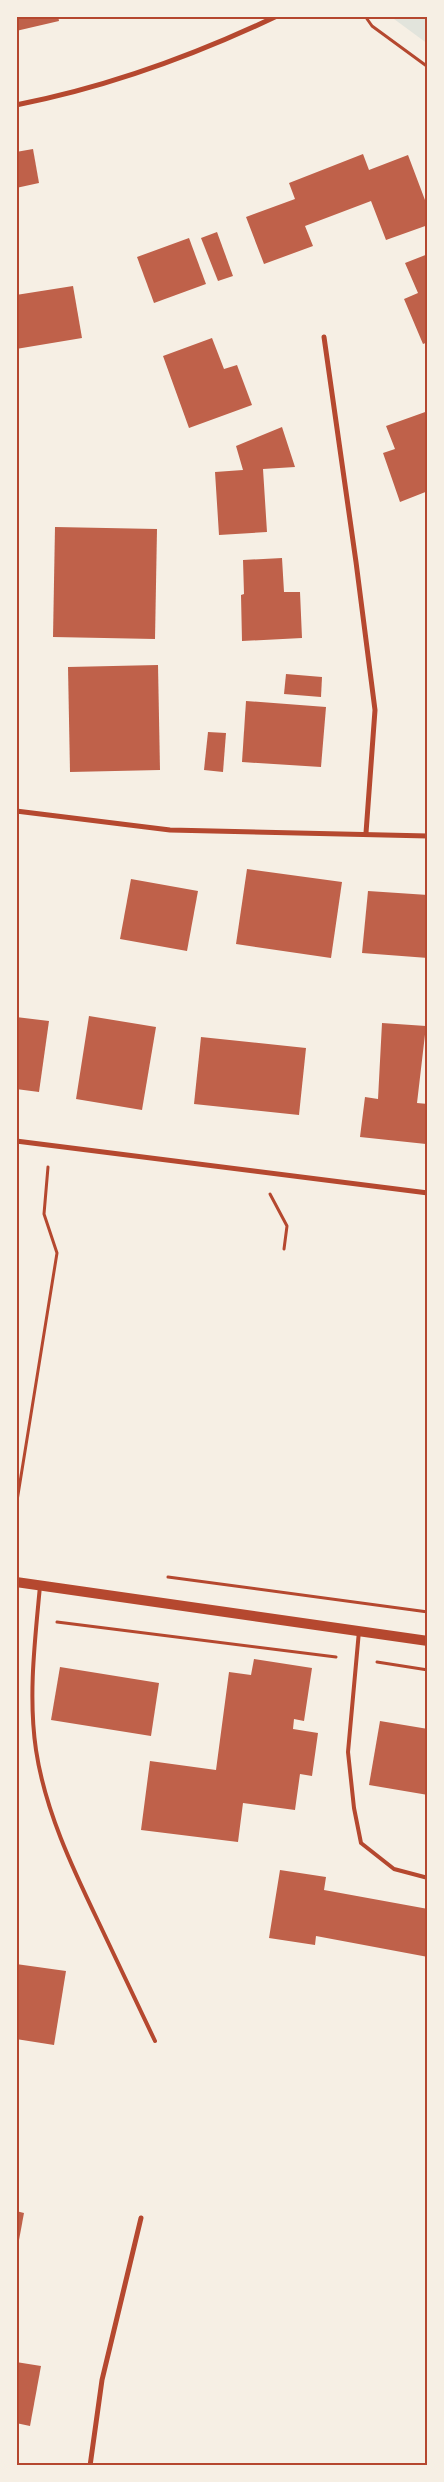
<svg xmlns="http://www.w3.org/2000/svg" width="444" height="2482" font-family="Inter,sans-serif">
<style>
.green{fill:#e2e4dc}
.building{fill:#bf614a}
.lines{fill:none;stroke-linecap:round;stroke-linejoin:round}
.path{stroke:#b5482f;stroke-width:3}
.service{stroke:#b5482f;stroke-width:4}
.minor{stroke:#b5482f;stroke-width:5}
.secondary{stroke:#b5482f;stroke-width:10}
.neatline{fill:none;stroke:#b5482f;stroke-width:2}
</style>
<rect width="100%" height="100%" fill="#f6efe4"/>
<path class="green" d="M390,16H428V44Z"/>
<g class="building">
<path d="M16,16H58L59,21L16,31Z"/>
<path d="M33,149L39,183L16,188V152Z"/>
<path d="M363,154L369,170L408,155L428,208V225L386,240L371,201L305,226L313,246L264,264L246,217L295,199L289,183Z"/>
<path d="M217,232L233,276L218,281L201,238Z"/>
<path d="M189,238L206,284L154,303L137,257Z"/>
<path d="M428,254V342L423,344L404,299L418,293L405,263Z"/>
<path d="M73,286L82,338L16,349V295Z"/>
<path d="M212,338L224,369L237,365L252,405L189,428L163,356Z"/>
<path d="M428,411V491L400,502L383,453L395,449L386,426Z"/>
<path d="M282,427L295,467L263,469L267,532L219,535L215,472L243,470L236,446Z"/>
<path d="M55,527L157,529L155,639L53,637Z"/>
<path d="M282,558L284,592H300L302,638L242,641L241,595L244,594L243,560Z"/>
<path d="M158,665L160,770L70,772L68,667Z"/>
<path d="M286,674L322,677L321,697L284,694Z"/>
<path d="M246,701L326,707L321,767L242,762Z"/>
<path d="M208,732L226,733L223,772L204,770Z"/>
<path d="M247,869L342,882L331,958L236,944Z"/>
<path d="M131,879L198,891L187,951L120,939Z"/>
<path d="M368,891L428,895V958L362,953Z"/>
<path d="M89,1016L156,1027L142,1110L76,1099Z"/>
<path d="M16,1017L49,1021L39,1092L16,1089Z"/>
<path d="M382,1023L426,1026L417,1103L428,1104L426,1144L360,1137L365,1097L378,1099Z"/>
<path d="M201,1037L306,1048L299,1115L194,1104Z"/>
<path d="M16,1183L19,1184L17,1197H16Z"/>
<path d="M254,1659L312,1668L304,1721L294,1719L293,1729L318,1733L312,1776L300,1774L295,1810L243,1803L238,1842L141,1830L150,1761L216,1770L229,1672L251,1675Z"/>
<path d="M60,1667L159,1683L151,1736L51,1720Z"/>
<path d="M380,1721L428,1729V1795L369,1785Z"/>
<path d="M280,1870L326,1877L324,1890L428,1909V1957L316,1936L315,1945L269,1938Z"/>
<path d="M16,1964L66,1971L54,2045L16,2039Z"/>
<path d="M16,2211L24,2213L17,2251L16,2250Z"/>
<path d="M16,2362L41,2366L30,2426L16,2423Z"/>
</g>
<g class="lines">
<g class="path">
<path d="M365,16L372,26L428,67"/>
<path d="M270,1194L287,1226L284,1249"/>
<path d="M16,1507L57,1253L44,1214L48,1167"/>
<path d="M168,1577L428,1612"/>
<path d="M57,1622L336,1657"/>
<path d="M377,1662L428,1670"/>
</g>
<g class="service">
<path d="M40,1586C35,1640 28,1696 36,1750C45,1810 72,1867 98,1921C117,1961 136,2001 155,2041"/>
<path d="M359,1631L348,1752L354,1808L361,1843L394,1869L428,1878"/>
</g>
<g class="minor">
<path d="M16,105C108,87 193,56 277,16"/>
<path d="M324,337L356,562L375,710L366,833"/>
<path d="M16,811L170,830L428,836"/>
<path d="M16,1141L428,1193"/>
<path d="M90,2466L102,2380L141,2218"/>
</g>
<path class="secondary" d="M16,1582L428,1641"/>
</g>
<rect width="444" height="2482" fill="none" stroke="#f6efe4" stroke-width="35"/>
<rect x="18" y="18" width="408" height="2446" class="neatline"/>
</svg>
